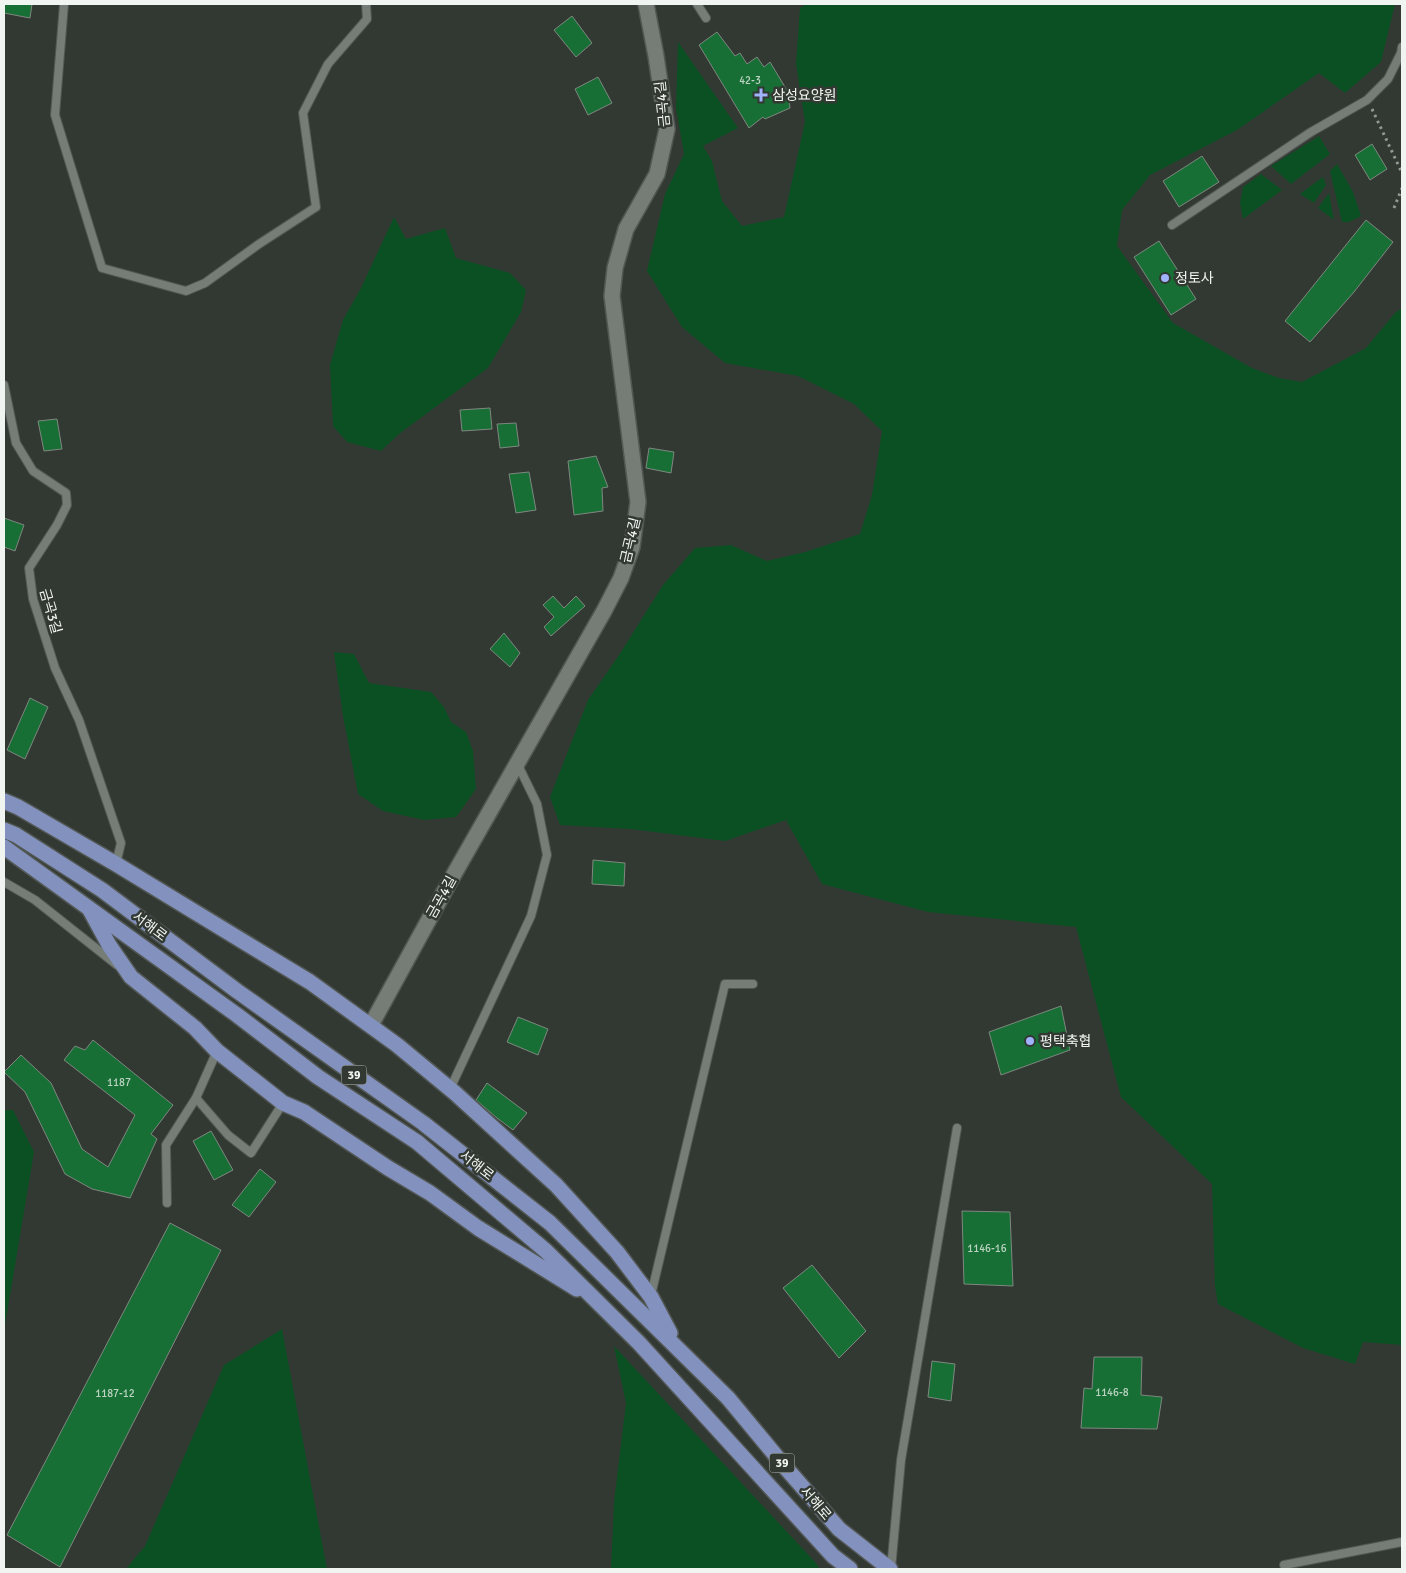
<svg xmlns="http://www.w3.org/2000/svg" width="1406" height="1573" font-family="Signika,'Noto Sans KR',sans-serif">
<style>
.green{fill:#0b5023}
.building{fill:#186f35;stroke:#7f8780}
.lines{fill:none;stroke-linecap:round;stroke-linejoin:round}
.lane-casing{stroke:#525753;stroke-width:10}
.street-casing{stroke:#525753;stroke-width:18}
.primary-casing{stroke:#525753;stroke-width:18}
.path{stroke:#939893;stroke-width:3;stroke-dasharray:2.5 4;stroke-linecap:butt}
.lane{stroke:#757d76;stroke-width:8}
.street{stroke:#757d76;stroke-width:15}
.primary{stroke:#8391be;stroke-width:15}
.poi-dot{fill:#a1b3fd;stroke:#323933;stroke-width:2}
.labels{text-anchor:middle;stroke-width:5;stroke-linejoin:round;paint-order:stroke}
.number-label{font-size:11px;fill:#bbd4c2}
.shield{fill:#323933;stroke:#b8bdb8;stroke-width:1}
.shield-label{font-size:12px;font-weight:bold;fill:#f1f5f1}
.poi-label{font-size:14px;fill:#f1f5f1;stroke:#323933;text-anchor:start}
.street-label{font-size:14px;fill:#f1f5f1;stroke:#323933}
</style>
<rect width="100%" height="100%" fill="#323933"/>
<g class="green">
<path d="M807,4H1395L1381,62L1345,93L1319,73L1237,130L1150,175L1122,210L1117,246L1173,323L1252,368L1279,378L1302,382L1366,348L1395,313L1402,308V1345L1363,1342L1355,1364L1303,1348L1218,1304L1215,1286L1212,1184L1121,1097L1076,927L928,912L822,884L786,820L725,841L631,829L560,825L550,797L588,700L621,652L663,585L695,548L731,545L767,561L805,552L860,534L872,495L882,431L854,404L798,376L725,363L682,327L647,271L665,194L684,154L676,108L678,42L738,128L703,146L712,161L722,201L742,226L784,217L805,122L796,64L800,8Z"/>
<path d="M1319,136L1330,154L1291,184L1271,166Z"/>
<path d="M1337,164L1353,192L1361,216L1349,222H1342L1330,171Z"/>
<path d="M1261,174L1282,190L1243,219L1240,203L1243,187Z"/>
<path d="M1323,177L1326,185L1314,203L1300,194Z"/>
<path d="M1329,193L1334,220L1318,208Z"/>
<path d="M394,217L406,239L445,228L456,258L510,273L526,290L521,312L488,368L399,434L381,451L347,442L333,426L330,365L343,320L361,288Z"/>
<path d="M334,652L354,654L369,683L431,692L444,707L451,722L466,732L473,751L476,789L456,817L424,820L383,811L358,794L343,716Z"/>
<path d="M4,1110H13L34,1152L4,1331Z"/>
<path d="M282,1329L327,1569H126L145,1546L224,1365Z"/>
<path d="M614,1346L815,1562L820,1569H611L614,1502L626,1403Z"/>
</g>
<g class="building">
<path d="M4,4H32L30,18L4,13Z"/>
<path d="M572,16L592,43L576,57L554,30Z"/>
<path d="M717,32L735,56L740,53L747,64L757,57L764,67L770,62L788,92L790,108L765,119L763,117L749,128L699,45Z"/>
<path d="M598,77L612,103L588,115L575,89Z"/>
<path d="M1372,144L1387,169L1370,180L1355,155Z"/>
<path d="M1202,156L1219,182L1179,207L1163,181Z"/>
<path d="M1366,220L1393,242L1354,292L1310,342L1285,321Z"/>
<path d="M1159,241L1196,299L1171,315L1134,257Z"/>
<path d="M490,408L492,429L462,431L460,410Z"/>
<path d="M57,419L62,449L44,451L38,421Z"/>
<path d="M516,423L519,446L500,448L497,424Z"/>
<path d="M649,448L674,452L671,473L646,468Z"/>
<path d="M596,456L608,487L602,488L603,511L574,515L568,461Z"/>
<path d="M529,472L536,510L516,513L509,474Z"/>
<path d="M4,518L24,525L15,551L4,547Z"/>
<path d="M553,596L564,608L576,596L585,606L551,636L544,627L554,617L543,605Z"/>
<path d="M504,633L520,653L510,667L490,649Z"/>
<path d="M30,698L48,707L25,759L7,750Z"/>
<path d="M593,860L625,863L624,886L592,884Z"/>
<path d="M1061,1006L1070,1050L1001,1075L989,1032Z"/>
<path d="M518,1017L548,1029L538,1055L507,1042Z"/>
<path d="M93,1040L173,1105L151,1134L157,1139L130,1198L92,1189L65,1174L25,1092L4,1072L21,1055L51,1083L82,1149L108,1167L135,1115L64,1060L75,1046L85,1050Z"/>
<path d="M487,1083L527,1113L513,1130L497,1118L476,1100Z"/>
<path d="M211,1131L233,1170L214,1180L193,1141Z"/>
<path d="M260,1169L276,1182L249,1217L232,1205Z"/>
<path d="M962,1211L1010,1212L1013,1286L964,1284Z"/>
<path d="M170,1223L221,1250L60,1567L7,1535Z"/>
<path d="M812,1265L866,1331L839,1358L783,1288Z"/>
<path d="M1094,1357H1142L1141,1395L1162,1397L1157,1429L1081,1428L1084,1388L1092,1389Z"/>
<path d="M932,1361L955,1364L951,1401L928,1397Z"/>
</g>
<g class="lines">
<g class="lane-casing">
<g id="lane">
<path d="M64,4L55,115L102,268L186,291L205,283L259,244L316,207L303,113L328,64L367,19L366,4"/>
<path d="M697,4L706,18"/>
<path d="M1172,225L1311,132L1367,100L1388,79L1401,53L1402,47"/>
<path d="M4,385L16,443L33,471L66,493L67,505L57,525L29,568L33,599L55,668L79,720L121,843L116,864"/>
<path d="M4,882L35,900L117,965"/>
<path d="M450,1089L531,916L547,855L537,804L517,763"/>
<path d="M196,1098L228,1135L251,1153L283,1103"/>
<path d="M167,1203L166,1145L196,1098L217,1051"/>
<path d="M651,1295L725,984H753"/>
<path d="M1284,1565L1402,1542"/>
<path d="M891,1569L901,1460L957,1128"/>
</g>
</g>
<g class="street-casing">
<path id="street" d="M371,1025L449,883L604,611L621,578L632,547L638,502L612,296L615,268L626,229L657,174L667,129L656,56L646,4"/>
</g>
<g class="primary-casing">
<g id="primary">
<path d="M4,801L18,807L116,864L310,982L397,1045L455,1093L556,1185L617,1252L651,1297L670,1333"/>
<path d="M4,830L16,835L102,890L237,991L423,1123L550,1223L728,1398L786,1468L839,1529L890,1569"/>
<path d="M4,847L237,1015L318,1077L417,1142L546,1251L639,1343L833,1556L850,1569"/>
<path d="M90,910L109,945L131,977L195,1028L217,1051L283,1103L304,1112L388,1168L430,1193L478,1228L577,1289"/>
</g>
</g>
<g class="path">
<path d="M1372,109L1402,173"/>
<path d="M1394,208L1402,188"/>
</g>
<use href="#lane" class="lane"/>
<use href="#street" class="street"/>
<use href="#primary" class="primary"/>
</g>
<g class="poi-dot">
<path d="M758.5 87.5h5v5h5v5h-5v5h-5v-5h-5v-5h5z"/>
<circle cx="1165" cy="278" r="5"/>
<circle cx="1030" cy="1041" r="5"/>
</g>
<g class="labels">
<g class="number-label">
<text x="750" y="84">42-3</text>
<text x="119" y="1086">1187</text>
<text x="987" y="1252">1146-16</text>
<text x="1112" y="1396">1146-8</text>
<text x="115" y="1397">1187-12</text>
</g>
<g class="shield">
<rect x="341.5" y="1065.5" width="25" height="19" rx="4"/>
<rect x="769.5" y="1453.5" width="25" height="19" rx="4"/>
</g>
<g class="shield-label">
<text x="354" y="1079">39</text>
<text x="782" y="1467">39</text>
</g>
<g class="poi-label">
<text x="772" y="100">삼성요양원</text>
<text x="1175" y="283">정토사</text>
<text x="1040" y="1046">평택축협</text>
</g>
<g class="street-label">
<text transform="translate(662 104) rotate(-96)" y="5">금곡4길</text>
<text transform="translate(630 540) rotate(-77)" y="5">금곡4길</text>
<text transform="translate(51 611) rotate(74)" y="5">금곡3길</text>
<text transform="translate(441 897) rotate(-61)" y="5">금곡4길</text>
<text transform="translate(150 926) rotate(37)" y="5">서해로</text>
<text transform="translate(477 1165) rotate(38)" y="5">서해로</text>
<text transform="translate(816 1503) rotate(49)" y="5">서해로</text>
</g>
</g>
<rect width="1406" height="1573" fill="none" stroke="#f1f5f1" stroke-width="10"/>
</svg>
